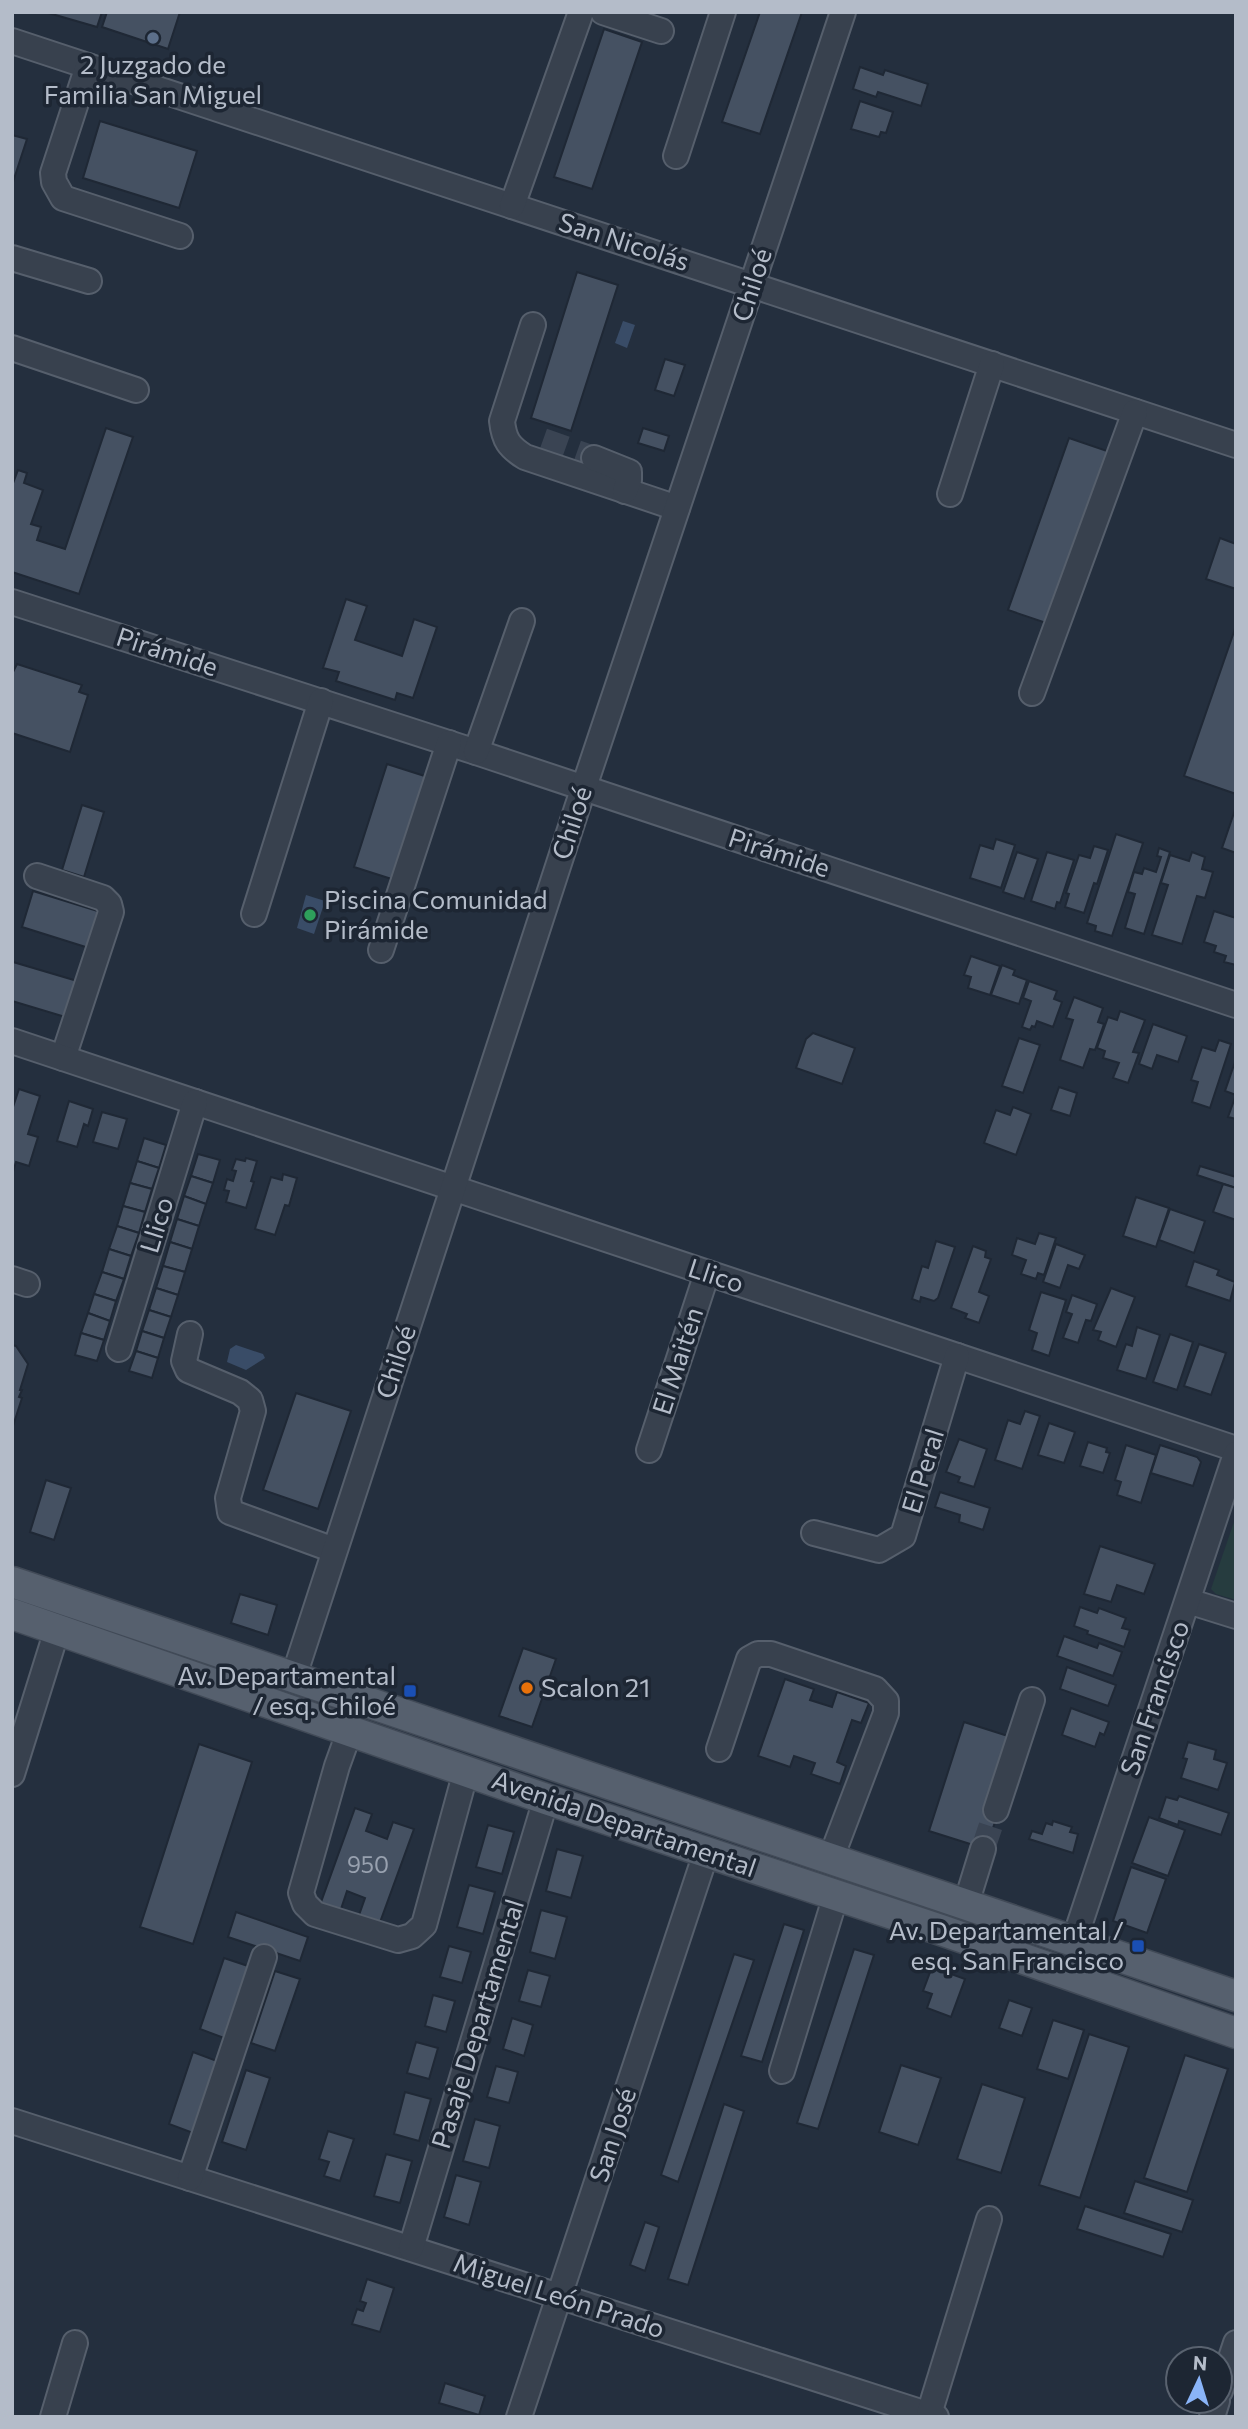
<svg xmlns="http://www.w3.org/2000/svg" width="1248" height="2429" font-family="Commissioner,sans-serif">
<style>
.green{fill:#263c3f}
.water{fill:#394c67}
.building{fill:#455162;stroke:#1f2835;stroke-width:2}
.lines{fill:none;stroke-linecap:round;stroke-linejoin:round}
.minor-tunnel{stroke:#3a4453;stroke-width:24;stroke-dasharray:24 12;stroke-linecap:butt}
.minor-casing{stroke:#565f6c;stroke-width:28}
.major-casing{stroke:#414a57;stroke-width:33}
.minor{stroke:#38414e;stroke-width:24}
.major{stroke:#56606e;stroke-width:30}
.service-dot{fill:#5c6f8a;stroke:#1d2633;stroke-width:2.5}
.leisure-dot{fill:#2e9e5b;stroke:#1d2633;stroke-width:2.5}
.food-dot{fill:#e8710a;stroke:#1d2633;stroke-width:2.5}
.transit-dot{fill:#1a4fb4;stroke:#1d2633;stroke-width:2.5}
.labels{text-anchor:middle;stroke-width:7;stroke-linejoin:round;paint-order:stroke}
.number-label{font-size:23px;fill:#98a1af}
.poi-label{font-size:26px;fill:#b4bcc9;stroke:#1d2633;text-anchor:start}
.street-label{font-size:26px;fill:#b4bcc9;stroke:#1d2633}
</style>
<rect width="100%" height="100%" fill="#242f3e"/>
<path class="green" d="M1236,1516V1600L1216,1594L1211,1589Z"/>
<g class="water">
<path d="M623,321L635,325L627,348L615,343Z"/>
<path d="M306,895L325,901L314,934L297,928Z"/>
<path d="M236,1345L263,1354L265,1358L246,1370L227,1362L230,1349Z"/>
</g>
<g class="building">
<path d="M45,12H102L97,27Z"/>
<path d="M107,12H180L168,49L102,27Z"/>
<path d="M760,12H802L760,134L722,122Z"/>
<path d="M604,29L642,42L592,189L554,177Z"/>
<path d="M860,67L883,75L885,70L928,84L921,106L878,92L876,97L853,89Z"/>
<path d="M860,101L893,112L886,133L881,132L879,137L851,129Z"/>
<path d="M100,121L197,151L179,208L83,178Z"/>
<path d="M12,135L27,139L12,185Z"/>
<path d="M577,272L618,285L571,431L531,418Z"/>
<path d="M665,359L685,365L674,396L655,390Z"/>
<path d="M106,428L133,437L79,594L12,572V486L18,470L27,473L24,483L43,490L31,524L41,527L37,540L65,549Z"/>
<path d="M643,428L669,436L664,451L638,443Z"/>
<path d="M1069,438L1113,453L1052,625L1008,610Z"/>
<path d="M1220,538L1236,544V589L1206,579Z"/>
<path d="M346,599L367,606L355,640L402,656L414,619L437,627L413,698L397,693L395,700L336,681L339,672L323,668Z"/>
<path d="M1236,626V794L1184,776Z"/>
<path d="M17,664L82,685L79,692L88,695L70,752L12,733V674Z"/>
<path d="M387,764L434,779L401,882L354,867Z"/>
<path d="M82,805L104,812L84,877L62,870Z"/>
<path d="M1236,807V853L1222,848Z"/>
<path d="M1116,834L1143,843L1112,936L1095,931L1096,926L1087,923Z"/>
<path d="M996,839L1015,845L1001,888L970,878L980,845L993,849Z"/>
<path d="M1094,846L1108,850L1097,884L1094,883L1084,913L1065,907L1069,894L1066,893L1079,855L1090,858Z"/>
<path d="M1159,848L1170,852L1144,934L1125,928L1135,894L1128,892L1134,872L1142,874L1144,868L1156,872L1161,857L1157,856Z"/>
<path d="M1017,852L1038,859L1024,899L1003,892Z"/>
<path d="M1047,852L1074,860L1060,903L1057,902L1055,909L1031,901Z"/>
<path d="M1192,852L1205,857L1202,869L1213,872L1205,898L1197,896L1182,944L1152,935L1168,885L1161,883L1170,855L1189,861Z"/>
<path d="M33,891L104,913L92,949L22,927Z"/>
<path d="M1214,911L1236,918V965L1224,962L1226,956L1214,952L1216,946L1204,942Z"/>
<path d="M971,956L1000,966L990,995L968,988L971,977L964,975Z"/>
<path d="M13,962L84,983L72,1019L12,1001Z"/>
<path d="M1002,965L1015,970L1013,975L1027,980L1019,1004L991,995Z"/>
<path d="M1029,981L1057,991L1054,999L1062,1002L1053,1027L1037,1021L1035,1027L1032,1026L1030,1030L1022,1027L1031,1001L1023,998Z"/>
<path d="M1074,997L1103,1008L1098,1022L1104,1024L1095,1050L1090,1049L1083,1068L1060,1060L1073,1020L1066,1018Z"/>
<path d="M1120,1011L1145,1020L1133,1052L1139,1053L1128,1083L1113,1078L1119,1063L1103,1058L1105,1051L1097,1048L1108,1017L1117,1020Z"/>
<path d="M1153,1024L1187,1036L1178,1062L1157,1055L1152,1069L1139,1064Z"/>
<path d="M813,1033L855,1048L842,1084L796,1068L806,1039Z"/>
<path d="M1019,1038L1040,1045L1023,1093L1002,1086Z"/>
<path d="M1219,1040L1231,1044L1210,1108L1192,1102L1198,1082L1191,1080L1202,1047L1215,1051Z"/>
<path d="M1236,1059V1095L1225,1091Z"/>
<path d="M1059,1087L1077,1093L1070,1116L1051,1110Z"/>
<path d="M19,1089L40,1096L28,1134L38,1137L29,1166L16,1162L12,1175V1110Z"/>
<path d="M1236,1095V1119L1228,1117Z"/>
<path d="M69,1101L93,1109L88,1126L84,1124L77,1147L57,1141Z"/>
<path d="M1013,1107L1031,1114L1016,1155L984,1143L996,1110L1010,1115Z"/>
<path d="M102,1112L127,1119L118,1149L93,1142Z"/>
<path d="M144,1138L166,1145L159,1168L137,1161Z"/>
<path d="M198,1154L220,1160L213,1183L191,1176Z"/>
<path d="M246,1158L257,1161L251,1181L254,1182L246,1208L226,1202L229,1191L224,1190L227,1179L233,1181L236,1171L232,1170L236,1159L245,1161Z"/>
<path d="M137,1161L159,1168L152,1189L130,1183Z"/>
<path d="M1200,1166L1236,1177V1188L1197,1175Z"/>
<path d="M283,1174L297,1178L289,1206L285,1205L275,1235L255,1229L271,1177L282,1180Z"/>
<path d="M191,1176L213,1183L206,1204L184,1196Z"/>
<path d="M130,1183L152,1189L145,1212L123,1206Z"/>
<path d="M1223,1184L1236,1188V1220L1213,1212Z"/>
<path d="M184,1196L206,1204L199,1226L177,1219Z"/>
<path d="M1136,1197L1169,1208L1156,1247L1123,1236Z"/>
<path d="M123,1206L145,1212L139,1233L117,1226Z"/>
<path d="M1170,1209L1205,1221L1194,1253L1159,1240Z"/>
<path d="M177,1219L199,1226L192,1249L170,1242Z"/>
<path d="M117,1226L139,1233L131,1256L109,1249Z"/>
<path d="M1039,1233L1056,1238L1044,1275L1038,1273L1036,1279L1021,1274L1026,1260L1012,1255L1017,1238L1035,1244Z"/>
<path d="M936,1241L955,1247L938,1298L934,1301L921,1297L920,1302L912,1299L922,1266L928,1268Z"/>
<path d="M170,1242L192,1249L185,1272L163,1266Z"/>
<path d="M1056,1244L1085,1255L1079,1269L1068,1265L1060,1288L1043,1282Z"/>
<path d="M973,1246L986,1251L985,1257L991,1259L979,1292L989,1296L979,1323L965,1318L967,1314L951,1308Z"/>
<path d="M109,1249L131,1256L124,1279L102,1272Z"/>
<path d="M1194,1261L1219,1270L1217,1275L1235,1282L1230,1301L1186,1286Z"/>
<path d="M163,1266L185,1272L178,1295L156,1288Z"/>
<path d="M102,1272L124,1279L116,1301L94,1294Z"/>
<path d="M156,1288L178,1295L171,1317L149,1310Z"/>
<path d="M1111,1288L1135,1297L1116,1347L1098,1340L1101,1332L1093,1330Z"/>
<path d="M1041,1292L1066,1300L1049,1356L1032,1350L1037,1333L1029,1330Z"/>
<path d="M94,1294L116,1301L110,1321L88,1313Z"/>
<path d="M1072,1295L1097,1304L1091,1321L1086,1320L1078,1343L1063,1338L1072,1314L1066,1312Z"/>
<path d="M149,1310L171,1317L164,1338L142,1331Z"/>
<path d="M88,1313L110,1321L104,1340L81,1333Z"/>
<path d="M1137,1327L1160,1335L1146,1379L1117,1370L1126,1344L1132,1346Z"/>
<path d="M142,1331L164,1338L158,1358L136,1351Z"/>
<path d="M81,1333L104,1340L97,1361L75,1355Z"/>
<path d="M1170,1334L1193,1342L1177,1390L1153,1382Z"/>
<path d="M1199,1344L1226,1353L1211,1395L1184,1386Z"/>
<path d="M12,1345L16,1346L28,1364L20,1390H22L19,1397L22,1398L12,1429Z"/>
<path d="M136,1351L158,1358L152,1378L129,1371Z"/>
<path d="M296,1393L351,1411L318,1509L263,1490Z"/>
<path d="M1025,1411L1040,1416L1022,1469L995,1460L1008,1420L1020,1424Z"/>
<path d="M1049,1423L1075,1432L1064,1463L1038,1455Z"/>
<path d="M959,1439L987,1449L974,1487L958,1482L960,1477L946,1472Z"/>
<path d="M1088,1442L1107,1448L1106,1452L1110,1453L1103,1473L1080,1466Z"/>
<path d="M1126,1445L1156,1455L1141,1503L1117,1495L1121,1482L1115,1480Z"/>
<path d="M1160,1445L1197,1457L1201,1462L1193,1486L1151,1473Z"/>
<path d="M46,1480L71,1488L54,1540L30,1532Z"/>
<path d="M940,1492L990,1508L983,1530L959,1522L960,1515L935,1507Z"/>
<path d="M1100,1546L1155,1564L1144,1594L1117,1585L1111,1602L1084,1594Z"/>
<path d="M240,1594L277,1605L268,1635L231,1623Z"/>
<path d="M1080,1607L1097,1613L1099,1608L1126,1618L1122,1628L1130,1630L1124,1647L1087,1634L1088,1631L1074,1626Z"/>
<path d="M1064,1636L1097,1648L1099,1643L1122,1652L1113,1676L1057,1656Z"/>
<path d="M523,1648L556,1659L532,1727L499,1716Z"/>
<path d="M1067,1667L1116,1685L1108,1706L1060,1689Z"/>
<path d="M785,1679L814,1689L810,1700L832,1707L837,1692L869,1703L861,1723L852,1720L837,1762L846,1766L840,1784L811,1774L815,1763L794,1756L790,1767L758,1756Z"/>
<path d="M1071,1708L1109,1722L1104,1735L1100,1733L1095,1747L1062,1735Z"/>
<path d="M964,1722L1008,1736L999,1810L986,1849L929,1831Z"/>
<path d="M1188,1742L1216,1750L1214,1759L1227,1763L1218,1790L1181,1778L1187,1759L1183,1758Z"/>
<path d="M199,1744L252,1762L193,1944L140,1927Z"/>
<path d="M1179,1796L1229,1813L1221,1835L1179,1821L1178,1825L1159,1818L1166,1797L1177,1800Z"/>
<path d="M355,1808L372,1814L366,1831L387,1839L393,1822L414,1829L379,1925L358,1918L365,1898L347,1891L340,1912L320,1905Z"/>
<path d="M1149,1817L1185,1830L1168,1876L1132,1863Z"/>
<path d="M1053,1821L1072,1827L1070,1832L1078,1834L1073,1853L1029,1839L1032,1831L1042,1834L1046,1823L1052,1825Z"/>
<path d="M488,1825L514,1832L502,1874L476,1867Z"/>
<path d="M557,1849L583,1856L571,1898L546,1891Z"/>
<path d="M1131,1867L1166,1879L1147,1933L1113,1921Z"/>
<path d="M469,1885L495,1892L483,1934L457,1927Z"/>
<path d="M541,1910L567,1917L555,1959L530,1952Z"/>
<path d="M236,1912L308,1937L300,1961L228,1937Z"/>
<path d="M784,1924L804,1930L762,2062L741,2056Z"/>
<path d="M449,1946L471,1952L462,1983L440,1977Z"/>
<path d="M854,1949L874,1955L818,2129L797,2123Z"/>
<path d="M734,1954L754,1960L678,2182L661,2175Z"/>
<path d="M224,1958L248,1966L224,2038L200,2029Z"/>
<path d="M932,1967L965,1979L951,2017L927,2008L932,1994L923,1991Z"/>
<path d="M528,1970L550,1976L541,2007L519,2001Z"/>
<path d="M275,1971L300,1979L275,2051L251,2043Z"/>
<path d="M433,1995L455,2001L446,2032L425,2026Z"/>
<path d="M1009,2000L1032,2008L1022,2036L999,2028Z"/>
<path d="M512,2018L533,2025L524,2056L503,2049Z"/>
<path d="M1053,2020L1084,2030L1068,2079L1037,2069Z"/>
<path d="M1089,2034L1129,2047L1080,2198L1039,2185Z"/>
<path d="M416,2042L438,2048L429,2079L407,2073Z"/>
<path d="M193,2052L217,2061L193,2133L169,2124Z"/>
<path d="M1185,2055L1228,2069L1187,2192L1144,2178Z"/>
<path d="M901,2065L941,2078L918,2145L879,2132Z"/>
<path d="M496,2066L518,2072L509,2103L487,2097Z"/>
<path d="M246,2070L270,2078L246,2150L222,2142Z"/>
<path d="M982,2084L1025,2098L1001,2173L957,2159Z"/>
<path d="M405,2092L431,2099L419,2141L394,2134Z"/>
<path d="M724,2104L744,2111L688,2285L668,2279Z"/>
<path d="M475,2119L500,2126L489,2168L463,2161Z"/>
<path d="M328,2131L354,2139L340,2181L324,2176L329,2162L319,2159Z"/>
<path d="M386,2154L412,2161L400,2203L374,2196Z"/>
<path d="M456,2175L481,2182L469,2225L444,2217Z"/>
<path d="M1135,2181L1193,2200L1182,2232L1124,2213Z"/>
<path d="M1085,2206L1171,2234L1163,2257L1077,2229Z"/>
<path d="M645,2222L659,2227L645,2271L630,2265Z"/>
<path d="M367,2279L394,2288L380,2332L352,2324L357,2309L363,2311L366,2303L360,2301Z"/>
<path d="M445,2383L485,2396L479,2415L439,2403Z"/>
</g>
<g class="lines">
<g class="minor-tunnel">
<path d="M543,440L594,458"/>
<path d="M983,1849L996,1810"/>
</g>
<g class="minor-casing">
<g id="minor">
<path d="M603,12L661,31"/>
<path d="M12,41L1236,445"/>
<path d="M88,66L53,173L54,182L63,198L180,236"/>
<path d="M676,156L723,12"/>
<path d="M512,206L581,12"/>
<path d="M12,258L89,281"/>
<path d="M533,325L502,421C504,440 509,447 525,457L677,508"/>
<path d="M12,348L136,390"/>
<path d="M594,458L629,472V480L625,491"/>
<path d="M950,494L992,364"/>
<path d="M12,602L476,752L1236,1005"/>
<path d="M1032,693L1135,412"/>
<path d="M476,752L522,621"/>
<path d="M37,876L103,898L109,904L111,912L63,1058"/>
<path d="M254,914L321,701"/>
<path d="M381,950L449,743"/>
<path d="M12,1041L1236,1449"/>
<path d="M12,1279L27,1284"/>
<path d="M190,1334L184,1361L188,1370L240,1392L250,1400L253,1411L228,1498L230,1512L334,1550"/>
<path d="M119,1349L195,1102"/>
<path d="M649,1450L707,1273"/>
<path d="M814,1533L879,1550L903,1536L957,1356"/>
<path d="M1188,1601L1236,1616"/>
<path d="M294,1676L577,808L843,12"/>
<path d="M350,1730L337,1766L301,1893L305,1904L315,1914L398,1940L412,1936L424,1925L466,1771"/>
<path d="M719,1749L749,1659L758,1654H771L875,1689L886,1701V1713L831,1858"/>
<path d="M12,1774L57,1630"/>
<path d="M996,1810L1032,1700"/>
<path d="M966,1904L983,1849"/>
<path d="M1074,1941L1236,1454"/>
<path d="M782,2071L836,1895"/>
<path d="M12,2121L936,2417"/>
<path d="M190,2178L264,1957"/>
<path d="M411,2248L546,1799"/>
<path d="M1220,2391L1236,2343"/>
<path d="M929,2414L989,2219"/>
<path d="M53,2417L75,2343"/>
<path d="M519,2417L706,1853"/>
<path d="M1212,2417L1217,2401"/>
</g>
</g>
<g class="major-casing">
<g id="major">
<path d="M12,1582L1236,1996"/>
<path d="M12,1614L546,1799L941,1930L1236,2033"/>
</g>
</g>
<use href="#minor" class="minor"/>
<use href="#major" class="major"/>
</g>
<circle class="service-dot" cx="153" cy="38" r="7"/>
<circle class="leisure-dot" cx="310" cy="915" r="7"/>
<circle class="food-dot" cx="527" cy="1688" r="7"/>
<g class="transit-dot">
<rect x="403" y="1684" width="14" height="14" rx="3.5"/>
<rect x="1131" y="1939" width="14" height="14" rx="3.5"/>
</g>
<g class="labels">
<g class="number-label">
<text x="368" y="1873">950</text>
</g>
<g class="poi-label">
<text x="153" y="74" text-anchor="middle">2 Juzgado de<tspan x="153" dy="30">Familia San Miguel</tspan></text>
<text x="324" y="909">Piscina Comunidad<tspan x="324" dy="30">Pirámide</tspan></text>
<text x="396" y="1685" text-anchor="end">Av. Departamental<tspan x="396" dy="30">/ esq. Chiloé</tspan></text>
<text x="541" y="1697">Scalon 21</text>
<text x="1124" y="1940" text-anchor="end">Av. Departamental /<tspan x="1124" dy="30">esq. San Francisco</tspan></text>
</g>
<g class="street-label">
<text transform="translate(624 242) rotate(18)" y="9">San Nicolás</text>
<text transform="translate(752 285) rotate(-72)" y="9">Chiloé</text>
<text transform="translate(167 652) rotate(18)" y="9">Pirámide</text>
<text transform="translate(572 823) rotate(-72)" y="9">Chiloé</text>
<text transform="translate(779 853) rotate(18)" y="9">Pirámide</text>
<text transform="translate(157 1225) rotate(-73)" y="9">Llico</text>
<text transform="translate(716 1276) rotate(18)" y="9">Llico</text>
<text transform="translate(678 1361) rotate(-72)" y="9">El Maitén</text>
<text transform="translate(396 1362) rotate(-72)" y="9">Chiloé</text>
<text transform="translate(923 1471) rotate(-73)" y="9">El Peral</text>
<text transform="translate(1155 1698) rotate(-71)" y="9">San Francisco</text>
<text transform="translate(624 1824) rotate(19)" y="9">Avenida Departamental</text>
<text transform="translate(478 2024) rotate(-73)" y="9">Pasaje Departamental</text>
<text transform="translate(613 2135) rotate(-72)" y="9">San José</text>
<text transform="translate(559 2296) rotate(18)" y="9">Miguel León Prado</text>
</g>
</g>
<rect width="1248" height="2429" fill="none" stroke="#b4bcc9" stroke-width="28"/>
<g transform="translate(1199 2380) rotate(4)"><circle r="33" fill="#1d2633" stroke="#59626f" stroke-width="2"/>
<path d="M0-5L12 26L0 18L-12 26Z" fill="#8ab4f8"/>
<text y="-10" font-size="19" font-weight="bold" text-anchor="middle" fill="#b4bcc9">N</text>
</g>
</svg>
